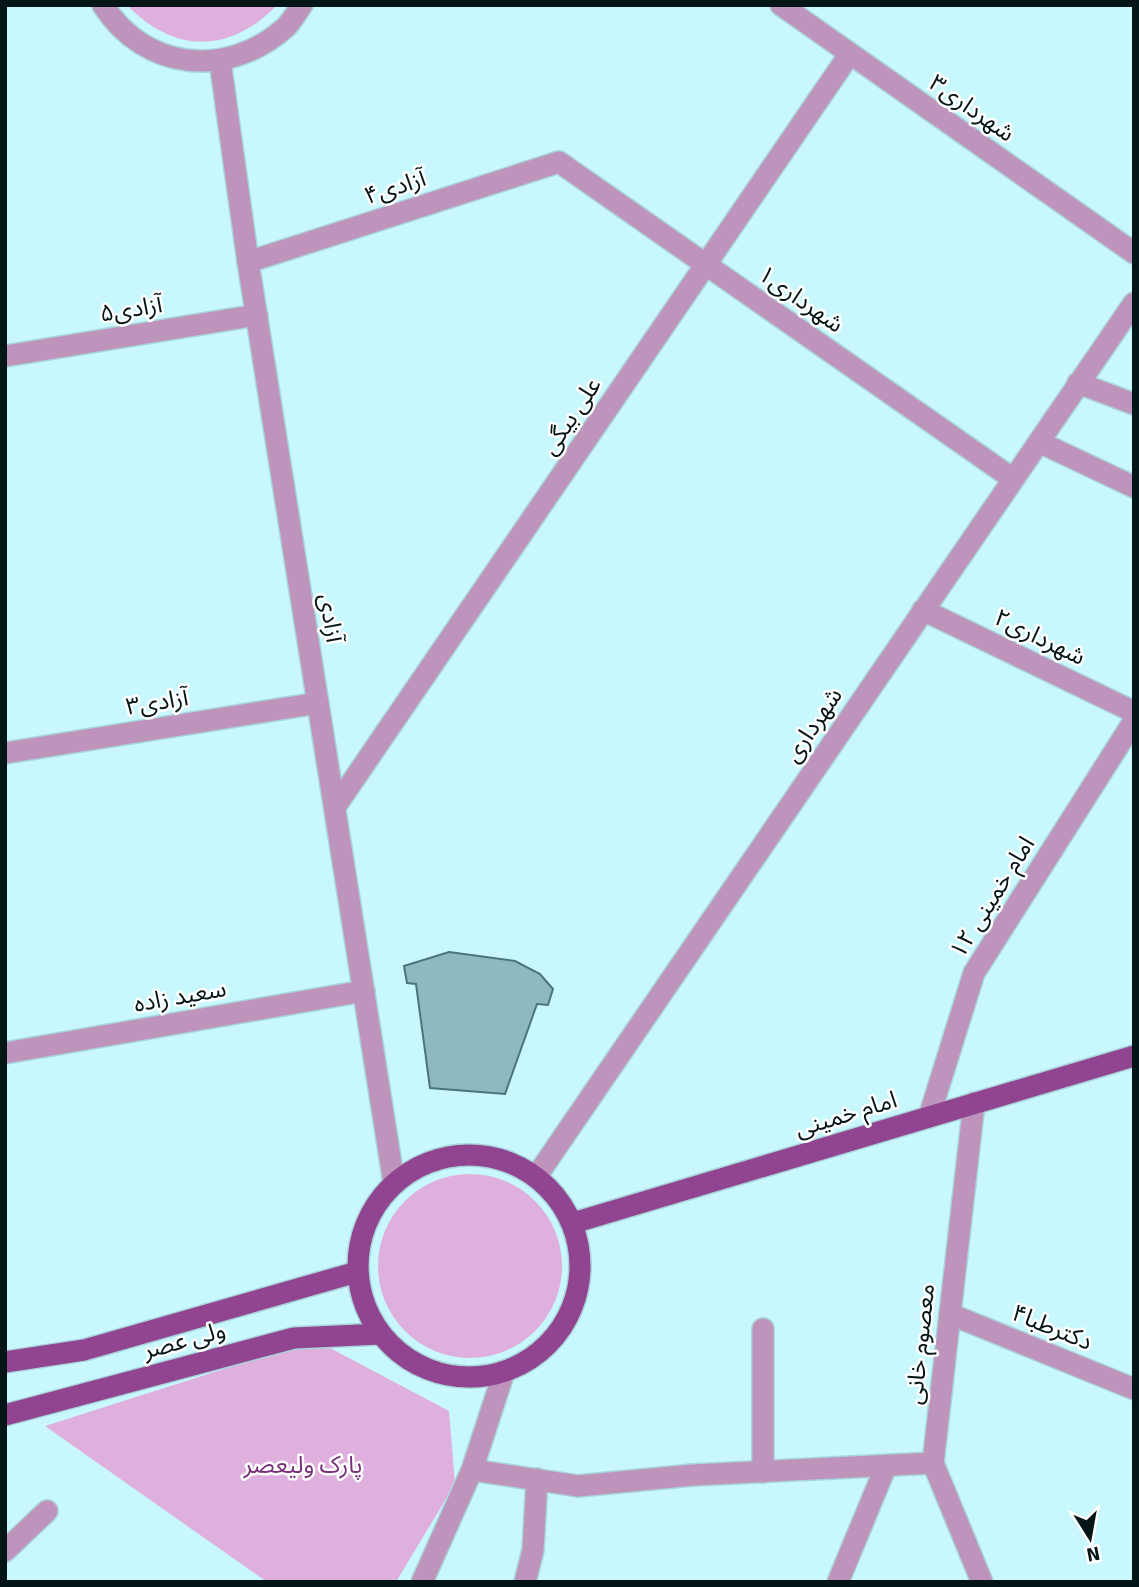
<svg xmlns="http://www.w3.org/2000/svg" width="1139" height="1587" font-family="Signika,'Noto Sans Arabic',sans-serif">
<style>
.green{fill:#dfb0dd}
.building{fill:#8dbac0;stroke:#4a757b;stroke-width:2}
.lines{fill:none;stroke-linecap:round;stroke-linejoin:round}
.minor-casing{stroke:#a9d4d9;stroke-width:24}
.major-casing{stroke:#a9d4d9;stroke-width:24}
.minor{stroke:#be94bc;stroke-width:21}
.major{stroke:#914590;stroke-width:21}
.labels{text-anchor:middle;stroke-width:5;stroke-linejoin:round;paint-order:stroke}
.street-label{font-size:24px;fill:#041517;stroke:#fff}
.park-label{font-size:24px;fill:#793279;stroke:#fff}
</style>
<rect width="100%" height="100%" fill="#c8f8fe"/>
<g class="green">
<path d="M127,5H277C230,54 174,54 127,5Z"/>
<circle cx="470" cy="1266" r="92"/>
<path d="M315,1340L449,1411L455,1484L396,1582H267L45,1426Z"/>
</g>
<path class="building" d="M449,952L515,961L540,974L553,989L548,1005L537,1004L505,1094L430,1088L416,984L407,983L404,966Z"/>
<g class="lines">
<g class="minor-casing">
<g id="minor">
<path d="M103,5C145,71 228,79 286,27C292,21 297,12 302,5"/>
<path d="M781,5L1134,253"/>
<path d="M220,61L248,262L394,1183"/>
<path d="M248,262L559,162L1013,479"/>
<path d="M5,356L257,315"/>
<path d="M1078,383L1134,404"/>
<path d="M1039,442L1134,487"/>
<path d="M923,610L1134,712"/>
<path d="M5,753L318,703"/>
<path d="M335,807L849,55"/>
<path d="M5,1053L364,991"/>
<path d="M974,1103L933,1463L982,1582"/>
<path d="M929,1117L974,973L1134,721"/>
<path d="M536,1177L1134,303"/>
<path d="M950,1314L1134,1389"/>
<path d="M763,1329V1472"/>
<path d="M472,1470L578,1486L693,1475L933,1463"/>
<path d="M5,1551L47,1511"/>
<path d="M422,1582L472,1470L504,1372"/>
<path d="M525,1582L533,1550L537,1479"/>
<path d="M838,1582L886,1466"/>
</g>
</g>
<g class="major-casing">
<g id="major">
<circle cx="469" cy="1266" r="111"/>
<path d="M573,1223L1134,1056"/>
<path d="M5,1362L84,1350L357,1272"/>
<path d="M5,1415L294,1338L380,1334"/>
</g>
</g>
<use href="#minor" class="minor"/>
<use href="#major" class="major"/>
</g>
<g class="labels">
<g class="street-label">
<text transform="translate(972 108) rotate(35)" y="8">شهرداری۳</text>
<text transform="translate(395 187) rotate(-18)" y="8">آزادی۴</text>
<text transform="translate(801 299) rotate(35)" y="8">شهرداری۱</text>
<text transform="translate(131 309) rotate(-9)" y="8">آزادی۵</text>
<text transform="translate(571 416) rotate(-56)" y="8">علی بیگی</text>
<text transform="translate(331 618) rotate(81)" y="8">آزادی</text>
<text transform="translate(1040 637) rotate(26)" y="8">شهرداری۲</text>
<text transform="translate(157 702) rotate(-9)" y="8">آزادی۳</text>
<text transform="translate(813 725) rotate(-56)" y="8">شهرداری</text>
<text transform="translate(992 897) rotate(-58)" y="8">امام خمینی ۱۲</text>
<text transform="translate(180 996) rotate(-10)" y="8">سعید زاده</text>
<text transform="translate(846 1114) rotate(-17)" y="8">امام خمینی</text>
<text transform="translate(1052 1327) rotate(22)" y="8">دکترطبا۴</text>
<text transform="translate(184 1340) rotate(-15)" y="8">ولی عصر</text>
<text transform="translate(920 1344) rotate(-84)" y="8">معصوم خانی</text>
</g>
<g class="park-label">
<text x="303" y="1473">پارک ولیعصر</text>
</g>
</g>
<rect width="1139" height="1587" fill="none" stroke="#041517" stroke-width="14"/>
<g transform="translate(1090 1538) rotate(169)" stroke="#ffffff" stroke-width="5" paint-order="stroke">
<path d="M0-5L12 26L0 18L-12 26Z" fill="#041517"/>
<text y="-10" font-size="19" font-weight="bold" text-anchor="middle" fill="#041517">N</text>
</g>
</svg>
